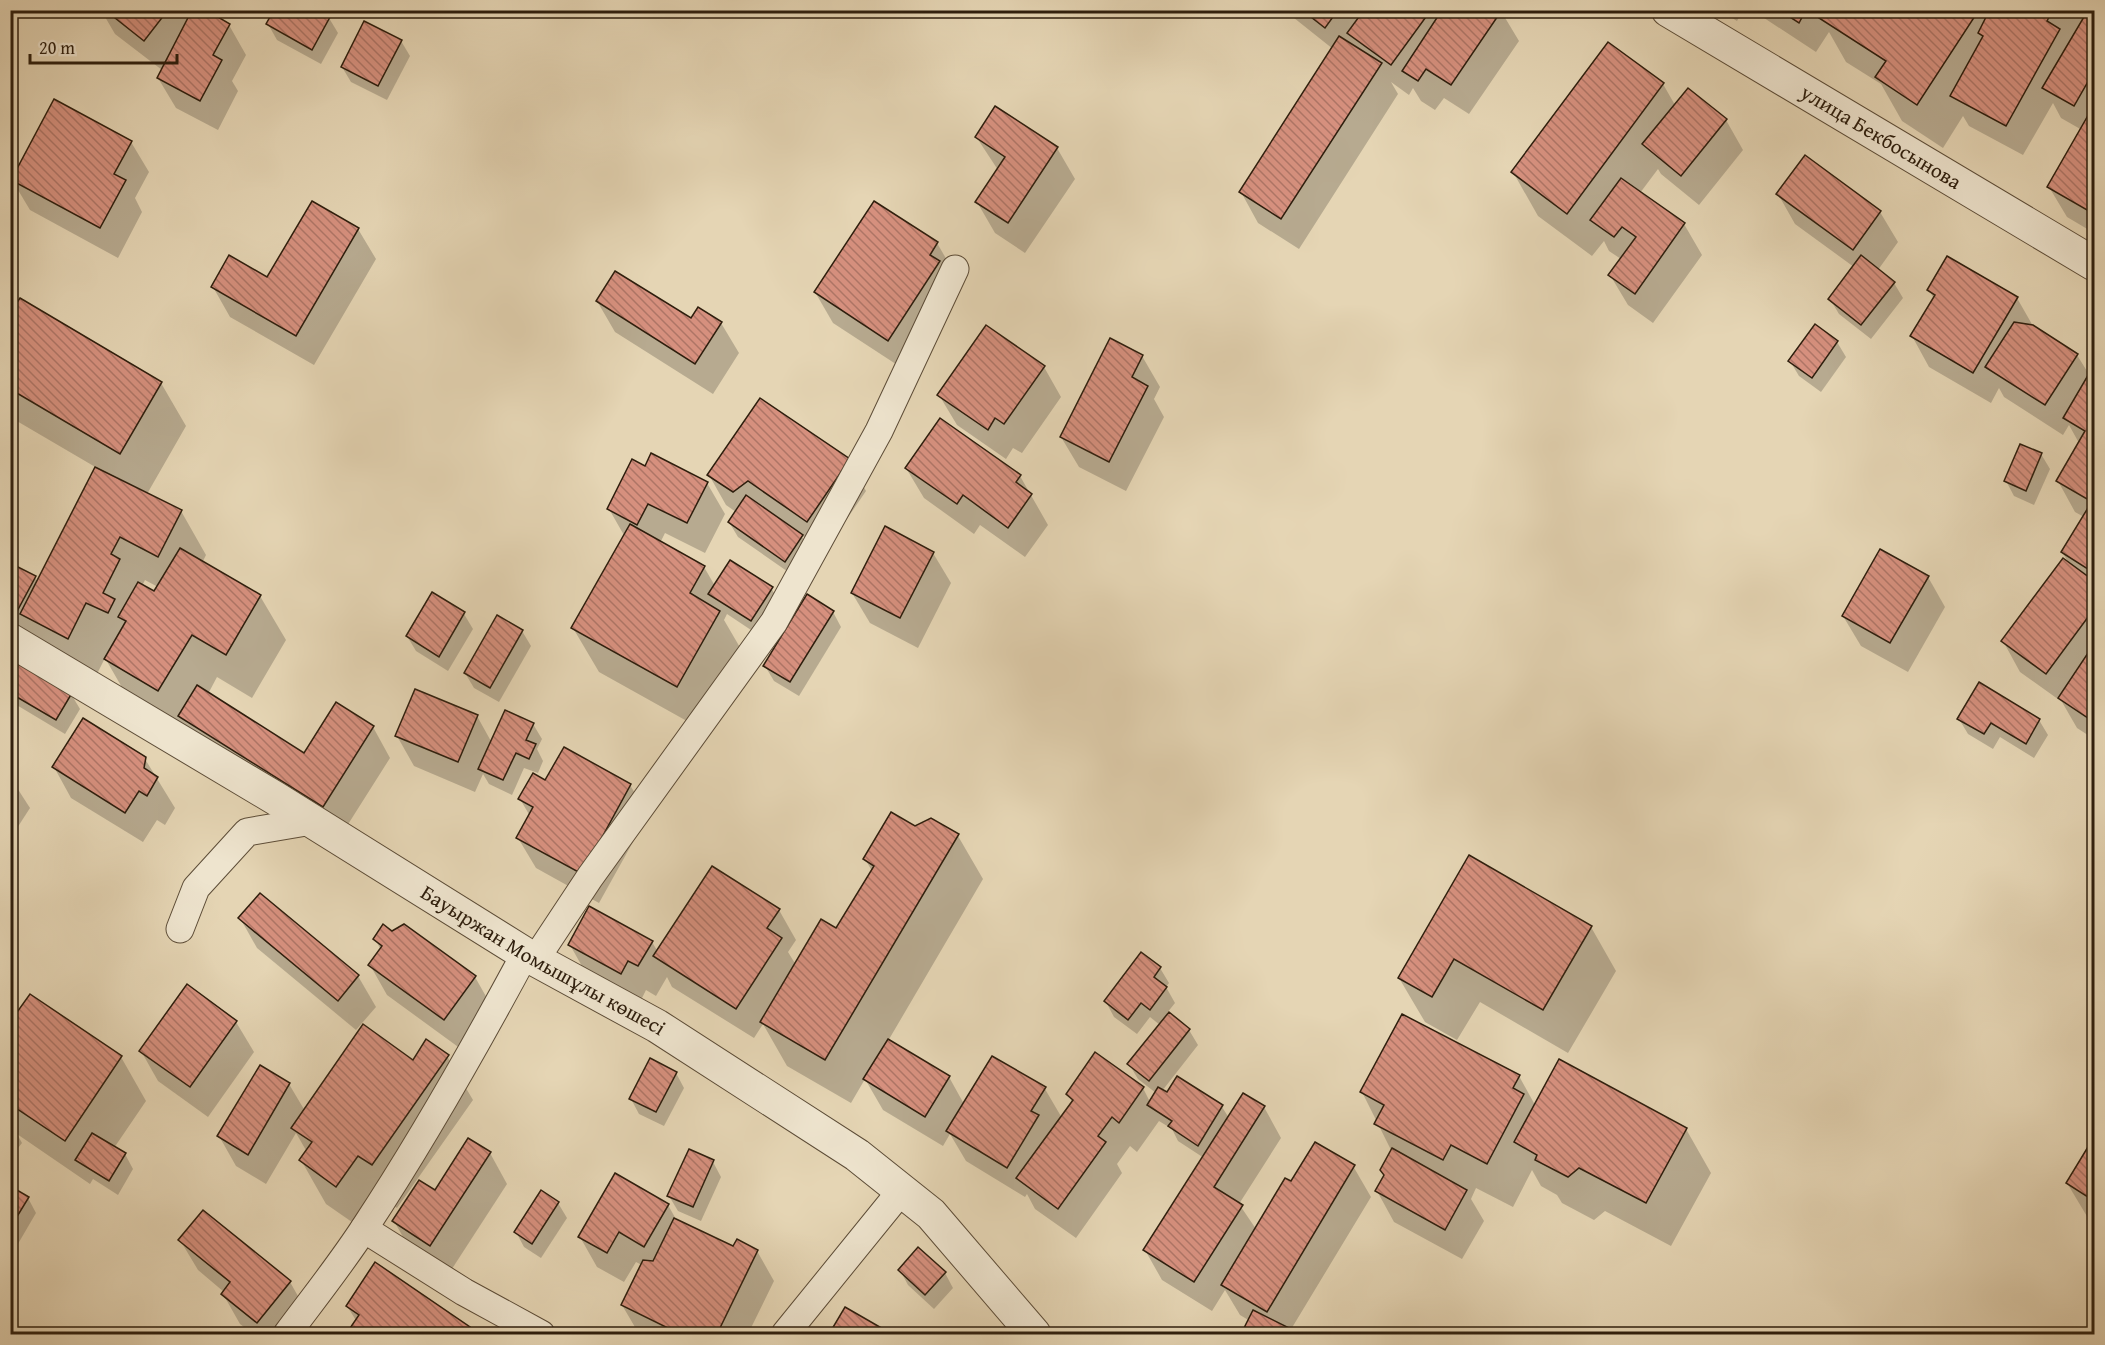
<svg xmlns="http://www.w3.org/2000/svg" width="2105" height="1345" font-family="'Gentium Book Plus',serif">
<style>
.shadow{fill:#0003;fill-rule:evenodd}
.building{fill:url(#building-back-hatch);stroke:#2e1e0d;stroke-width:1.5}
.lines{fill:none;stroke-linecap:round;stroke-linejoin:round}
.service-casing{stroke:#5c4c37;stroke-width:29}
.minor-casing{stroke:#5c4c37;stroke-width:35}
.service{stroke:#eee4ce;stroke-width:27}
.minor{stroke:#eee4ce;stroke-width:33}
.labels{text-anchor:middle;stroke-width:4.5;stroke-linejoin:round;paint-order:stroke}
.street-label{font-size:21px;fill:#2e1e0d;stroke:#eee4ce}
</style>
<defs>
<pattern id="building-back-hatch" width="6" height="6" patternUnits="userSpaceOnUse" patternTransform="scale(1.5)"><rect width="6" height="6" fill="#d6907e"/><path d="M-1 5l2 2M0 0l6 6M5-1l2 2" fill="none" stroke="#ae7566"/></pattern>
</defs>
<rect width="100%" height="100%" fill="#e5d5b4"/>
<filter id="stains"><feTurbulence type="fractalNoise" baseFrequency=".00333" numOctaves="4"/><feColorMatrix values="0 0 0 0 .2 0 0 0 0 .09 0 0 0 0 .02 0 0 0 .5 -.17"/></filter>
<radialGradient id="worn" r=".72"><stop offset=".6" stop-color="#630" stop-opacity="0"/><stop offset="1" stop-color="#630" stop-opacity=".3"/></radialGradient>
<g class="shadow">
<path d="M101,10H209L207,13L229,25L246,55L232,81L238,91L218,130L176,108L158,78L162,70L115,34Z"/>
<path d="M1284,10L1501,11L1519,41L1469,114L1444,98L1435,110L1421,101L1413,88L1409,95L1391,82L1398,94L1299,249L1258,223L1241,192L1333,49Z"/>
<path d="M1719,10H1743L1737,21Z"/>
<path d="M1752,10H2083L2086,16L2090,10H2094V233L2067,217L2049,187L2082,130L2061,118L2053,103L2023,155L1969,126L1963,116L1943,148L1902,121L1881,84L1846,62L1829,32L1816,52Z"/>
<path d="M329,18L338,33L321,64L277,40L268,24Z"/>
<path d="M401,41L410,56L387,100L351,82L342,67Z"/>
<path d="M1663,84L1675,105L1726,120L1743,150L1699,205L1661,174L1658,169L1640,193L1684,224L1702,255L1653,323L1628,305L1610,275L1621,259L1609,251L1604,241L1592,256L1538,216L1513,172Z"/>
<path d="M996,108L1057,148L1075,179L1025,253L995,233L977,202L998,170L977,138Z"/>
<path d="M131,142L149,172L135,198L142,212L118,258L30,210L12,180Z"/>
<path d="M1805,158L1880,212L1898,242L1878,270L1894,283L1903,298L1871,339L1839,314L1830,299L1854,267L1795,224L1778,194Z"/>
<path d="M875,203L937,243L955,274L905,370L833,323L815,292Z"/>
<path d="M358,229L376,259L314,365L230,317L213,287L268,279Z"/>
<path d="M1929,290L2017,298L2033,326L2077,355L2090,376L2094,368V739L2077,728L2062,702L2020,672L2003,641L2070,565L2062,552L2084,517L2075,512L2058,481L2079,443L2069,425L2063,435L2004,397L1999,388L1991,403L1929,367L1912,336L1934,299Z"/>
<path d="M597,301L691,321L721,323L739,353L713,394L615,332Z"/>
<path d="M10,316L161,383L186,426L147,494L181,511L206,555L202,563L260,596L286,640L252,698L217,677L208,694L304,755L373,727L390,758L340,837L131,703L105,658L93,682L10,642V564L35,578L38,582L97,468L10,417ZM145,580L158,587L154,593L142,586Z"/>
<path d="M1815,326L1837,342L1846,357L1821,392L1799,376L1790,361Z"/>
<path d="M1142,356L1160,387L1154,399L1164,417L1126,491L1079,467L1061,437Z"/>
<path d="M1044,367L1061,397L1022,453L1013,448L1006,459L957,425L939,395Z"/>
<path d="M2041,454L2050,469L2034,505L2014,496L2006,481Z"/>
<path d="M849,460L866,491L825,551L801,535L811,552L794,576L738,537L729,522L736,512L726,505L709,475Z"/>
<path d="M645,468L707,483L725,514L705,553L665,533L660,543L704,567L715,586L771,588L780,603L760,636L727,614L724,620L745,656L703,730L599,672L573,628L625,537L609,509Z"/>
<path d="M906,468L1020,476L1048,525L1025,557L980,525L974,534L924,498Z"/>
<path d="M933,553L951,583L918,648L870,623L852,593Z"/>
<path d="M1928,577L1945,607L1908,672L1861,646L1843,616Z"/>
<path d="M433,594L464,614L473,629L448,671L416,651L407,636Z"/>
<path d="M833,612L841,627L799,696L774,681L765,666Z"/>
<path d="M522,631L531,646L499,702L474,688L465,673Z"/>
<path d="M10,658L71,694L80,709L65,734L10,701Z"/>
<path d="M477,716L492,743L533,724L542,739L537,749L543,761L538,773L524,768L512,795L489,784L483,774L475,792L414,766L397,736Z"/>
<path d="M1959,719L2039,720L2048,735L2034,758L2000,737L1993,749L1968,734Z"/>
<path d="M145,759L175,808L165,825L157,820L143,842L71,798L54,767Z"/>
<path d="M10,777L30,808L10,839Z"/>
<path d="M546,782L630,785L648,815L599,903L536,868L518,838L530,816L520,799Z"/>
<path d="M915,828L958,836L983,879L888,1041L949,1077L964,1104L1045,1089L1062,1118L1073,1103L1067,1094L1143,1088L1150,1102L1156,1093L1138,1079L1129,1064L1160,1025L1150,1017L1137,1034L1114,1017L1106,1002L1141,954L1160,968L1169,983L1166,987L1175,1003L1167,1013L1189,1030L1198,1045L1162,1091L1222,1107L1229,1118L1264,1107L1281,1138L1239,1204L1256,1229L1292,1183L1353,1166L1371,1197L1290,1331L1297,1334H1242L1250,1321L1240,1315L1225,1290L1212,1311L1162,1280L1145,1250L1204,1158L1178,1141L1172,1129L1159,1121L1137,1152L1130,1146L1117,1164L1122,1173L1076,1238L1035,1209L1027,1194L1025,1197L966,1161L950,1134L943,1146L883,1110L865,1079L851,1103L787,1066L763,1024L754,1038L672,987L667,977L656,996L646,990L639,1004L587,975L570,945L652,942L658,952L779,910L796,940L788,952L796,965L837,930L872,871L865,859Z"/>
<path d="M1470,857L1591,927L1616,971L1568,1053L1480,1002L1457,1040L1425,1022L1399,978Z"/>
<path d="M260,895L358,976L376,1007L356,1030L257,948L240,918Z"/>
<path d="M375,939L475,977L492,1007L461,1049L387,995L370,965L381,950Z"/>
<path d="M10,1014L14,1020L121,1057L146,1101L114,1148L125,1154L133,1169L118,1195L93,1179L90,1184L17,1134L22,1143L10,1158Z"/>
<path d="M236,1022L254,1052L208,1117L158,1081L141,1051Z"/>
<path d="M447,1056L473,1100L397,1208L383,1199L362,1229L326,1204L301,1160L307,1152L296,1133L266,1184L236,1166L219,1136L261,1067L289,1084L305,1111L413,1062Z"/>
<path d="M676,1073L684,1088L664,1126L639,1114L631,1099Z"/>
<path d="M1519,1076L1535,1105L1686,1129L1711,1173L1671,1246L1605,1211L1594,1220L1562,1203L1557,1195L1541,1186L1532,1170L1513,1207L1476,1188L1471,1199L1484,1221L1462,1259L1394,1222L1377,1191L1385,1176L1392,1152L1362,1092Z"/>
<path d="M2094,1140V1228L2067,1183Z"/>
<path d="M490,1153L507,1184L448,1275L411,1251L394,1221Z"/>
<path d="M713,1162L721,1177L701,1221L678,1211L669,1196Z"/>
<path d="M10,1188L28,1198L36,1213L15,1249L10,1246Z"/>
<path d="M558,1203L567,1218L541,1258L524,1247L516,1232Z"/>
<path d="M668,1205L677,1221L733,1248L757,1251L774,1281L748,1334H639L622,1305L642,1265L636,1262L624,1282L597,1267L580,1237Z"/>
<path d="M180,1240L290,1282L307,1312L289,1334H253L240,1324L223,1294L224,1292L198,1270Z"/>
<path d="M900,1270L945,1273L953,1288L934,1309L908,1285Z"/>
<path d="M347,1306L469,1328L473,1334H348L357,1322Z"/>
<path d="M846,1309L889,1334H831Z"/>
<path d="M302,1325L315,1334H295Z"/>
</g>
<g class="building">
<path d="M105,10H168L144,41Z"/>
<path d="M192,10H206L230,24L213,55L222,60L200,101L157,78Z"/>
<path d="M274,10H318L330,17L312,50L266,24Z"/>
<path d="M1302,10H1338L1325,28Z"/>
<path d="M1364,10H1431L1391,65L1347,33Z"/>
<path d="M1442,10H1502L1451,85L1426,69L1418,81L1402,71Z"/>
<path d="M1779,10H1806L1799,23Z"/>
<path d="M1824,10H1973L1977,13L1917,105L1875,77L1886,61L1819,18Z"/>
<path d="M1982,10H2053L2047,21L2060,29L2006,126L1950,96L1983,36L1978,33L1987,15L1980,13Z"/>
<path d="M2088,10H2094V71L2074,106L2042,88Z"/>
<path d="M364,21L402,40L378,86L341,67Z"/>
<path d="M1339,36L1382,63L1281,219L1239,192Z"/>
<path d="M1608,42L1664,83L1567,214L1511,172Z"/>
<path d="M1688,88L1727,119L1681,176L1642,144Z"/>
<path d="M54,99L132,141L114,174L126,180L100,228L11,180Z"/>
<path d="M2094,105V214L2047,187Z"/>
<path d="M995,106L1058,147L1008,223L975,202L1005,157L975,137Z"/>
<path d="M1805,155L1881,211L1853,250L1776,194Z"/>
<path d="M1621,178L1685,223L1635,294L1608,275L1636,237L1622,227L1614,237L1590,220Z"/>
<path d="M312,201L359,228L296,336L211,287L229,255L267,277Z"/>
<path d="M874,201L938,242L930,255L940,261L888,341L814,292Z"/>
<path d="M1861,255L1895,282L1861,325L1828,299Z"/>
<path d="M1947,256L2018,297L1973,373L1910,336L1935,295L1927,290Z"/>
<path d="M615,271L691,318L698,307L722,322L695,364L596,301Z"/>
<path d="M20,298L162,382L120,454L10,389V313Z"/>
<path d="M2014,322L2033,325L2078,354L2045,405L1985,367Z"/>
<path d="M1815,324L1838,341L1812,378L1788,361Z"/>
<path d="M986,325L1045,366L1004,424L995,418L988,430L937,395Z"/>
<path d="M1110,338L1143,355L1132,377L1148,386L1109,462L1060,437Z"/>
<path d="M2094,365V486L2087,499L2056,481L2085,431L2063,418Z"/>
<path d="M760,398L850,459L807,522L748,481L733,492L707,475Z"/>
<path d="M940,418L1021,475L1016,482L1032,494L1008,528L963,495L957,504L905,468Z"/>
<path d="M2020,444L2042,453L2026,491L2004,481Z"/>
<path d="M651,453L708,482L687,523L648,504L637,525L607,509L632,459L645,466Z"/>
<path d="M95,467L182,510L158,557L120,537L111,554L120,559L103,593L115,599L108,613L86,603L68,639L20,614Z"/>
<path d="M746,495L803,535L785,562L728,522Z"/>
<path d="M2094,498V573L2061,552Z"/>
<path d="M630,524L705,566L690,593L720,611L677,687L571,628Z"/>
<path d="M885,526L934,552L900,618L851,593Z"/>
<path d="M180,548L261,595L226,655L192,635L158,691L104,659L126,621L118,617L138,582L154,591Z"/>
<path d="M1880,549L1929,576L1890,643L1842,616Z"/>
<path d="M2063,558L2094,581V609L2046,674L2001,641Z"/>
<path d="M730,560L773,587L751,621L708,594Z"/>
<path d="M10,563L36,576L15,615L10,613Z"/>
<path d="M432,592L465,612L439,657L406,636Z"/>
<path d="M807,594L834,611L790,682L763,666Z"/>
<path d="M497,615L523,630L490,688L464,673Z"/>
<path d="M2094,644V722L2058,698Z"/>
<path d="M10,656L72,693L56,720L10,693Z"/>
<path d="M1979,682L2040,719L2026,744L1991,723L1984,734L1957,719Z"/>
<path d="M197,685L304,753L336,702L374,726L323,807L178,716Z"/>
<path d="M415,689L478,715L458,762L395,736Z"/>
<path d="M505,710L534,723L526,740L536,744L529,759L516,753L503,780L478,769Z"/>
<path d="M83,718L146,757L144,768L158,777L147,796L139,791L125,813L52,767Z"/>
<path d="M564,747L631,784L582,874L516,838L533,807L518,799L533,773L545,780Z"/>
<path d="M891,812L915,826L931,818L959,834L825,1060L760,1022L821,919L836,928L874,866L863,859Z"/>
<path d="M1469,855L1592,926L1543,1010L1454,959L1432,997L1398,978Z"/>
<path d="M712,866L780,909L767,928L782,938L736,1009L653,956Z"/>
<path d="M260,893L359,975L338,1001L238,918Z"/>
<path d="M589,906L653,941L638,966L628,961L621,974L568,945Z"/>
<path d="M383,924L392,931L404,924L476,976L444,1020L368,965L382,946L373,939Z"/>
<path d="M1141,952L1161,967L1154,977L1167,987L1150,1010L1141,1003L1128,1020L1104,1001Z"/>
<path d="M187,984L237,1021L190,1087L139,1051Z"/>
<path d="M30,994L122,1056L65,1141L10,1104V1022Z"/>
<path d="M1169,1012L1190,1029L1149,1081L1127,1064Z"/>
<path d="M1402,1014L1520,1075L1513,1088L1524,1094L1487,1164L1451,1145L1443,1160L1374,1124L1384,1105L1360,1092Z"/>
<path d="M363,1024L413,1060L426,1039L449,1055L372,1165L358,1156L336,1187L299,1160L312,1142L291,1128Z"/>
<path d="M888,1039L950,1076L925,1117L863,1079Z"/>
<path d="M1095,1052L1144,1087L1119,1123L1112,1117L1098,1136L1106,1142L1058,1209L1016,1178L1073,1100L1066,1094Z"/>
<path d="M992,1056L1046,1087L1031,1111L1039,1115L1007,1168L946,1131Z"/>
<path d="M650,1058L677,1072L656,1112L629,1099Z"/>
<path d="M1559,1059L1687,1128L1646,1203L1579,1168L1568,1177L1535,1160L1537,1155L1514,1142Z"/>
<path d="M260,1065L290,1083L248,1155L217,1136Z"/>
<path d="M1177,1076L1223,1105L1198,1146L1168,1126L1172,1121L1147,1105L1158,1087L1167,1092Z"/>
<path d="M1243,1093L1265,1106L1214,1187L1243,1205L1194,1282L1143,1250Z"/>
<path d="M92,1133L126,1153L109,1181L75,1160Z"/>
<path d="M2094,1137V1201L2066,1183Z"/>
<path d="M468,1138L491,1152L430,1246L392,1221L419,1180L435,1190Z"/>
<path d="M1315,1142L1355,1165L1267,1312L1221,1285L1285,1178L1291,1181Z"/>
<path d="M1392,1148L1467,1190L1445,1230L1375,1191L1384,1175L1380,1170Z"/>
<path d="M689,1149L714,1160L693,1207L667,1196Z"/>
<path d="M615,1173L669,1204L644,1247L619,1232L607,1253L578,1237Z"/>
<path d="M10,1186L29,1197L10,1228Z"/>
<path d="M541,1190L559,1202L532,1244L514,1232Z"/>
<path d="M203,1210L291,1281L257,1323L221,1294L230,1282L178,1240Z"/>
<path d="M674,1218L733,1246L737,1239L758,1250L717,1334H680L621,1305L643,1260L653,1261Z"/>
<path d="M918,1247L946,1272L925,1295L898,1270Z"/>
<path d="M375,1262L470,1327L465,1334H346L359,1315L346,1306Z"/>
<path d="M845,1307L892,1334H829Z"/>
<path d="M1253,1310L1301,1334H1241Z"/>
</g>
<g class="lines">
<g class="service-casing">
<g id="service">
<path d="M180,929L196,888L247,832L312,821"/>
<path d="M535,960L590,877L774,622L879,431L955,269"/>
<path d="M364,1229L464,1292L541,1334"/>
<path d="M287,1334C313,1299 341,1264 365,1227C423,1139 475,1047 525,954"/>
<path d="M785,1334L901,1191"/>
</g>
</g>
<g class="minor-casing">
<g id="minor">
<path id="s1" d="M1668,10L2094,264"/>
<path id="s2" d="M10,640L275,798L525,954L657,1026L857,1155L931,1214L1034,1334"/>
</g>
</g>
<use href="#service" class="service"/>
<use href="#minor" class="minor"/>
</g>
<g class="labels">
<g class="street-label">
<text dy="7" stroke="none"><textPath href="#s1" startOffset="248">улица Бекбосынова</textPath></text>
<text dy="7" stroke="none"><textPath href="#s2" startOffset="622">Бауыржан Момышұлы көшесі</textPath></text>
</g>
</g>
<rect width="2105" height="1345" fill="none" stroke="#e5d5b4" stroke-width="36"/>
<rect x="12" y="12" width="2081" height="1321" fill="none" stroke="#2e1e0d" stroke-width="3"/>
<rect x="18" y="18" width="2069" height="1309" fill="none" stroke="#2e1e0d" stroke-width="1.5"/>
<path d="M30 54v9h147v-9" fill="none" stroke="#2e1e0d" stroke-width="3"/>
<text x="39" y="54" font-size="18" fill="#2e1e0d" stroke="#eee4ce" stroke-width="4.5" paint-order="stroke">20 m</text>
<rect width="100%" height="100%" filter="url(#stains)"/>
<rect width="100%" height="100%" fill="url(#worn)"/>
</svg>
